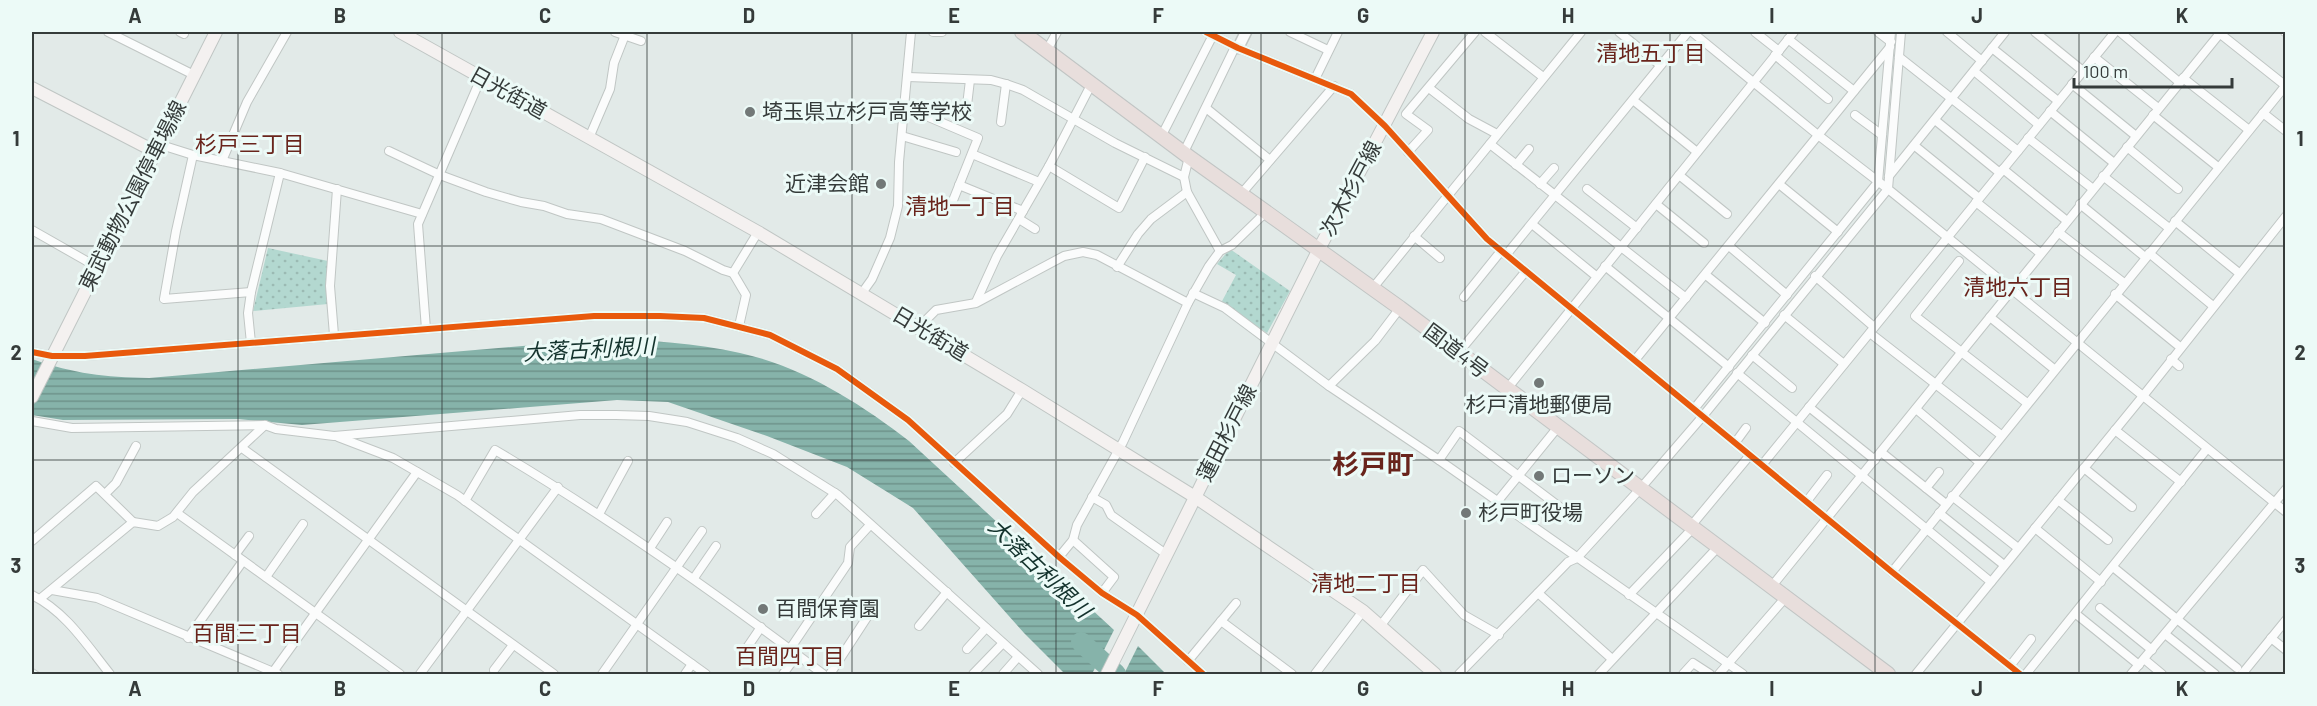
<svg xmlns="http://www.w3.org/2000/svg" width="2317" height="706" font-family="Barlow,'Noto Sans JP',sans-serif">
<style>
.park{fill:url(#park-dots)}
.water{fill:url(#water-rules)}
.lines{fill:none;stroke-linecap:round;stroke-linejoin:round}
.river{stroke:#86b3aa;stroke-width:20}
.minor-casing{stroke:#c0c6c4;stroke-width:10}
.tertiary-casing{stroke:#c0c6c4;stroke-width:13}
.secondary-casing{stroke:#c0c6c4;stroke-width:14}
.trunk-casing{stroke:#c1c5c4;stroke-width:16}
.minor{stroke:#fbfcfc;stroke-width:8}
.tertiary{stroke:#fbfcfc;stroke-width:10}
.secondary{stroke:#f4f1f0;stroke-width:12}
.trunk{stroke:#e8dedc;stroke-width:14}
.rail-casing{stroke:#cacdcc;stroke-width:5}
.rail{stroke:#ecfaf7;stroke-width:3;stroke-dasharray:9;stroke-linecap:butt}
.cycleway-casing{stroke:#ecfaf7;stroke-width:10}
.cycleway{stroke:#e8590c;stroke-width:6}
.grid{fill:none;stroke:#353b3a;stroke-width:1.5;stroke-opacity:0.55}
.poi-dot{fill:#727877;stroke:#ecfaf7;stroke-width:2}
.labels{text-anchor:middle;stroke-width:6;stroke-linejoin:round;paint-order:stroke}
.street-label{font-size:21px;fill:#353b3a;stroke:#ecfaf7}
.poi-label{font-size:21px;fill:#353b3a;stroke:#ecfaf7;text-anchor:start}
.neighbourhood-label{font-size:22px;fill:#69241c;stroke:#ecfaf7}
.water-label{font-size:22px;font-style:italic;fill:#14332d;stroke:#ecfaf7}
.district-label{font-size:27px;font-weight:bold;fill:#69241c;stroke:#ecfaf7}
.neatline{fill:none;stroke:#353b3a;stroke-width:2}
.grid-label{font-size:20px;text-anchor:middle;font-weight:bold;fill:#353b3a}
</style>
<defs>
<pattern id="park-dots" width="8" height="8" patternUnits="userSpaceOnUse" patternTransform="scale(1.5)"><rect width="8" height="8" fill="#b3d8d0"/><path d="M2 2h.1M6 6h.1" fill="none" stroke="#9bbab3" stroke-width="1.8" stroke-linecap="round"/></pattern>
<pattern id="water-rules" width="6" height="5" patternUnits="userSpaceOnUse" patternTransform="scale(1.5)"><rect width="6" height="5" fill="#86b3aa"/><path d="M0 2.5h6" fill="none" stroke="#6e938b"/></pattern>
</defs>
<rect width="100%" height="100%" fill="#e2eae8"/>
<g class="park">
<path d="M268,248L328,261L326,284L328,304L253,311Z"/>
<path d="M1230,249L1290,291L1267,333L1221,303L1236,275L1217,264Z"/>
</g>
<g class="water">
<path d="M604,339C650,340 695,343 740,353C801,366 860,403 909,441L1114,630L1092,674H1065L1024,633L913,508L847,467L767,436L668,402L617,400L302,425L238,419L63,420L32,415V359C75,374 104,377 149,378Z"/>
<path d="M1138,646L1166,674H1124Z"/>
</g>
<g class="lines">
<path class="river" d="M1081,642L1116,674"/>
<g class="minor-casing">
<g id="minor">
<path d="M108,32L194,75"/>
<path d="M180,32L184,34"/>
<path d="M615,32L641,41"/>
<path d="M933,32H942"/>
<path d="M1206,32L1238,48L1351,94L1385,126L1487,239L1892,572L2020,674"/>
<path d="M1290,32L1328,50"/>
<path d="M1485,32L1543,77"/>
<path d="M1619,32L1660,65"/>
<path d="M1755,32L1779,51"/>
<path d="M1878,32L1891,42"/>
<path d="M1901,32L1888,189L2286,512"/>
<path d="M1947,32L1982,61"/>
<path d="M2035,32L2083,71"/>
<path d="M2120,32L2179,82"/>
<path d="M2218,32L2286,86"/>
<path d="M2285,32H2286"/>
<path d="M1788,39L1854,91"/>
<path d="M1992,48L2058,101"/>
<path d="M1047,50L1057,32"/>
<path d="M1775,55L1828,99"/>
<path d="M1899,57L2018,151"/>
<path d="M2094,57L2158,108"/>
<path d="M1974,71L2039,125"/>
<path d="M908,77L991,80L1006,84L1023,90L1115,143L1184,177L1189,157"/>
<path d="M2183,78L2249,130"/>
<path d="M1315,79L1338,32"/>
<path d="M2072,84L2136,136"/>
<path d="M1429,88L1469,119L1497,134"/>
<path d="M1633,100L1697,152"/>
<path d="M905,107L978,138L952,203"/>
<path d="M1206,108L1270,160"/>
<path d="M2050,111L2114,163"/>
<path d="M2263,113L2286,131"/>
<path d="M966,114L970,80"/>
<path d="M1855,115L1882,135"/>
<path d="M2153,115L2218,167"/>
<path d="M1935,120L2000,173"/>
<path d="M1001,122L1006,84"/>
<path d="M1162,135L1213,35"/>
<path d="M902,136L956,152"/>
<path d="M589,138L610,89L614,63L625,35"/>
<path d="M2028,138L2093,189"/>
<path d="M158,144L193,155L280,173L422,214"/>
<path d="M1490,144L1686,298"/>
<path d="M1915,146L1979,198"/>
<path d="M2127,147L2178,189"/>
<path d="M389,151L440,175L486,192L521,202L544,206L567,214L601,219L685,251L723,270L733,273"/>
<path d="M1184,152L1235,47"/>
<path d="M1408,152L1428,130L1406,114L1475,32"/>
<path d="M972,154L1039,182"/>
<path d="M193,155L176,231L164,299L251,292"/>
<path d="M222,161L247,102L287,32"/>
<path d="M1516,165L1529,149"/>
<path d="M1049,166L1119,208L1145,157"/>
<path d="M2003,169L2067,221"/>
<path d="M1679,175L1727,214"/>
<path d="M1889,176L2005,32"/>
<path d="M2103,176L2169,228"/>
<path d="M1184,177L1187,192L1220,251"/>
<path d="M1540,184L1554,168"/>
<path d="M1779,184L1838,232"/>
<path d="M959,185L1023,211"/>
<path d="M1587,189L1637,228"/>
<path d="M1242,193L1334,86"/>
<path d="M1976,202L2040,253"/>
<path d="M1656,204L1704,243"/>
<path d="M2080,204L2145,257"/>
<path d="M1019,219L1035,229"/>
<path d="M2175,221L2239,273"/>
<path d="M1532,224L1596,276"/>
<path d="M32,230L97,267"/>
<path d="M2058,232L2124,283"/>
<path d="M1414,236L1440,258"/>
<path d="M1729,246L1787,295"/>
<path d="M2149,253L2213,306"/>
<path d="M1506,255L1688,32"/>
<path d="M1959,261L1915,316L2027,403"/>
<path d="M1605,266L1729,367"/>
<path d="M1117,267L1138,234L1151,219L1187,192"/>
<path d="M1706,275L1765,323"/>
<path d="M1815,276L1874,327"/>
<path d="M1372,289L1581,32"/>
<path d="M862,293L872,279L890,238L898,206L899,162L911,32"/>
<path d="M1193,293L1225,308L1329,386L1439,460L1743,674"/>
<path d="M2115,294L2180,347"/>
<path d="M1464,297L1501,251"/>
<path d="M976,302L997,256L1049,166L1092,83"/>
<path d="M1784,315L1844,364"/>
<path d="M1990,317L2054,369"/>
<path d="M739,326L746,295L733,273L758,232"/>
<path d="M919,327L936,310L976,303L1064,256L1083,252L1097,255L1188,303"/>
<path d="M426,329L418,224L481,78"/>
<path d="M1870,333L2001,435"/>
<path d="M334,335L330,286L337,189"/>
<path d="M251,343L248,313L251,292L280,173"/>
<path d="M32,352L52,356H85L594,316H660L704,318L770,335L837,369L908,420L1059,557L1102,593L1137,615L1203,674"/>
<path d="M1459,352L1526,271"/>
<path d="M1752,355L1792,388"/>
<path d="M2171,359L2179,366"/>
<path d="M1635,360L1890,47"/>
<path d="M1737,373L1991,582"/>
<path d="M1329,386L1375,341L1400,308"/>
<path d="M1507,389L1794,32"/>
<path d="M1809,407L1875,460"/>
<path d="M1694,409L1878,182L1891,32"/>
<path d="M1916,409L1979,462"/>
<path d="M32,421L72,428L265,425L276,429L334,436L580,415H616L649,416L687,422L737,438L773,454L838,495L1038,674"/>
<path d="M2115,430L2181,482"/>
<path d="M338,437L393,458L457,495L706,674"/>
<path d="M1735,443L1746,428"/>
<path d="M242,448L554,674"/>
<path d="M1881,452L1946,504"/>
<path d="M1439,460L1459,431L1573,517"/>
<path d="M954,463L1007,414L1022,390"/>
<path d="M1762,465L2115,32"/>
<path d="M2084,468L2132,507"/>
<path d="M1926,488L1939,472"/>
<path d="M105,494L116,483L136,446"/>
<path d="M1952,496L2018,548"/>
<path d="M1092,497L1106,505L1111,515L1166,554"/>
<path d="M2058,500L2108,540"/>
<path d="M465,501L495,450C610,518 717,594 823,674"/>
<path d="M1807,501L1827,475"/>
<path d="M1497,502L1558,427"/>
<path d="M177,513L400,674"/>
<path d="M1939,513L2004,565"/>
<path d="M599,514L628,461"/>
<path d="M816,514L835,493"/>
<path d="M1691,526L1750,455"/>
<path d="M2035,528L2101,582"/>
<path d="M1073,540L1114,577L1102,593"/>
<path d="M32,541L96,486L133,522"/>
<path d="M650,548L667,522"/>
<path d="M235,555L249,536"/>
<path d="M1059,557L1073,540L1077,525L1123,442L1188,303L1209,266L1220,251L1232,245L1266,212"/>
<path d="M2113,567L2237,668"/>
<path d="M1892,572L2286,85"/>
<path d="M266,577L303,524"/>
<path d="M694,578L716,546"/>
<path d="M1772,586L2221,32"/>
<path d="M52,590L97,598L278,674"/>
<path d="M1538,593L1612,659"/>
<path d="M32,595C66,612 86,644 110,674"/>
<path d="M1629,595L1693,528"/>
<path d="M41,598L133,522L158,526L173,517L193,492L265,425"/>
<path d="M2100,608L2152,650"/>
<path d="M2076,614L2139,665"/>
<path d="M1221,621L1292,674"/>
<path d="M1381,625L1423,570L1464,615L1499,635"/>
<path d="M919,626L947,592"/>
<path d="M2165,634L2215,674"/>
<path d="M188,638L243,561"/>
<path d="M2271,638L2286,650"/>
<path d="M790,649L848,563L850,547L870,525"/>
<path d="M967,649L986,628"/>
<path d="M744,652L761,627"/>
<path d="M2144,659L2162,674"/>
<path d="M1188,661L1236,603"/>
<path d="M2010,666L2031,639"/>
<path d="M494,670L513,645"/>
<path d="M273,672L417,472"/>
<path d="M420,674L558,487"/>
<path d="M602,674L702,531"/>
<path d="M685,674L692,664"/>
<path d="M783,674L797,655"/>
<path d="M830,674L875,605"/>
<path d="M973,674L1003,643"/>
<path d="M1003,674L1018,657"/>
<path d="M1315,674L1363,611"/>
<path d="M1459,674L1568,562L1577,558L1640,489L1703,416L1888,189L1818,135L1692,32"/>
<path d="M1599,674L1718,547"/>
<path d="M1683,674L1693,663L1710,674"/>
<path d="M1719,674L1786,597"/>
<path d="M1916,674L2143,396L2286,216"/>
<path d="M2026,674L2206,450"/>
<path d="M2131,674L2286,489"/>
<path d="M2242,674L2286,620"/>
</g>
</g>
<g class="tertiary-casing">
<path id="tertiary" d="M1238,48L1246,32"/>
</g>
<g class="secondary-casing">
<g id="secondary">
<path d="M400,32L758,232L1022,390L1195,497L1363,611L1435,674"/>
<path d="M32,88L154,151"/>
<path d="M32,397L216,32"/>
<path d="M1107,674L1318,251L1433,32"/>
</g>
</g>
<g class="trunk-casing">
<path id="trunk" d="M1022,32L1189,157L1400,308L1888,674"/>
</g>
<use href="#minor" class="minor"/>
<use href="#tertiary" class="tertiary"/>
<use href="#secondary" class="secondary"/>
<use href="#trunk" class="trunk"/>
<g class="rail-casing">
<path id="rail" d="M32,670L38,674"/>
</g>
<use href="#rail" class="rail"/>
<g class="cycleway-casing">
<g id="cycleway">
<path d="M1206,32L1238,48L1351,94L1385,126L1487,239L1892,572L2020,674"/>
<path d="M32,352L52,356H85L594,316H660L704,318L770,335L837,369L908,420L1059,557L1102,593L1137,615L1203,674"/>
</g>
</g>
<use href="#cycleway" class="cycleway"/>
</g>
<path class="grid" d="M238,32V674M442,32V674M647,32V674M852,32V674M1056,32V674M1261,32V674M1465,32V674M1670,32V674M1875,32V674M2079,32V674M32,246H2286M32,460H2286"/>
<g class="poi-dot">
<circle cx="750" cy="112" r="6"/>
<circle cx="881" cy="184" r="6"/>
<circle cx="1539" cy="383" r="6"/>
<circle cx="1539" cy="476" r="6"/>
<circle cx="1466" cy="513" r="6"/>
<circle cx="763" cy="609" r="6"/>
</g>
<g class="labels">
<g class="street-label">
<text transform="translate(508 93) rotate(29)" y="7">日光街道</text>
<text transform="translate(1351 189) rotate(-62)" y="7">次木杉戸線</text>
<text transform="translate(133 196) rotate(-63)" y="7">東武動物公園停車場線</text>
<text transform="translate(930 334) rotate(31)" y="7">日光街道</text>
<text transform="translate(1456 351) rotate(37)" y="7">国道4号</text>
<text transform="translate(1227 433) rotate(-63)" y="7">蓮田杉戸線</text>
</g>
<g class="poi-label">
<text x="762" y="119">埼玉県立杉戸高等学校</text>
<text x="869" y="191" text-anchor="end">近津会館</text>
<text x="1539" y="412" text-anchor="middle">杉戸清地郵便局</text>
<text x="1551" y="483">ローソン</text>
<text x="1478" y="520">杉戸町役場</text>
<text x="775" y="616">百間保育園</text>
</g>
<g class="neighbourhood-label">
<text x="1651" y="61">清地五丁目</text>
<text x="250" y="152">杉戸三丁目</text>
<text x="960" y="214">清地一丁目</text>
<text x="2018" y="295">清地六丁目</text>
<text x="1366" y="591">清地二丁目</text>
<text x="247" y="641">百間三丁目</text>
<text x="790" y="664">百間四丁目</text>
</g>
<g class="water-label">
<text transform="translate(589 349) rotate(-3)" y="8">大落古利根川</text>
<text transform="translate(1040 568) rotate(44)" y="8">大落古利根川</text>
</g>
<g class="district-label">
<text x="1373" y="474">杉戸町</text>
</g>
</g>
<rect width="2317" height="706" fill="none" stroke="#ecfaf7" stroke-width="66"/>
<path d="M2074 78v9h158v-9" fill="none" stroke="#353b3a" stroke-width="3"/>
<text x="2083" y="78" font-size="18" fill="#353b3a" stroke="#ecfaf7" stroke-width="4.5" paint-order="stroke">100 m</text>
<rect x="33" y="33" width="2251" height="640" class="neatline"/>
<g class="grid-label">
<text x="135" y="23">A</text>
<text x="340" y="23">B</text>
<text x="545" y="23">C</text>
<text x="749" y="23">D</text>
<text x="954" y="23">E</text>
<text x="1158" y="23">F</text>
<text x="1363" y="23">G</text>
<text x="1568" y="23">H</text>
<text x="1772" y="23">I</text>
<text x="1977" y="23">J</text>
<text x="2182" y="23">K</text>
<text x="16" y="146">1</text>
<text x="2300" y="146">1</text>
<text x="16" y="360">2</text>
<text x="2300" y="360">2</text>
<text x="16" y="573">3</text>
<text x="2300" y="573">3</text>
<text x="135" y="696">A</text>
<text x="340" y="696">B</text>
<text x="545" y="696">C</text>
<text x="749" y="696">D</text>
<text x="954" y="696">E</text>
<text x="1158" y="696">F</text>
<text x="1363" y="696">G</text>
<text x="1568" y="696">H</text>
<text x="1772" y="696">I</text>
<text x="1977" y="696">J</text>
<text x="2182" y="696">K</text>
</g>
</svg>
